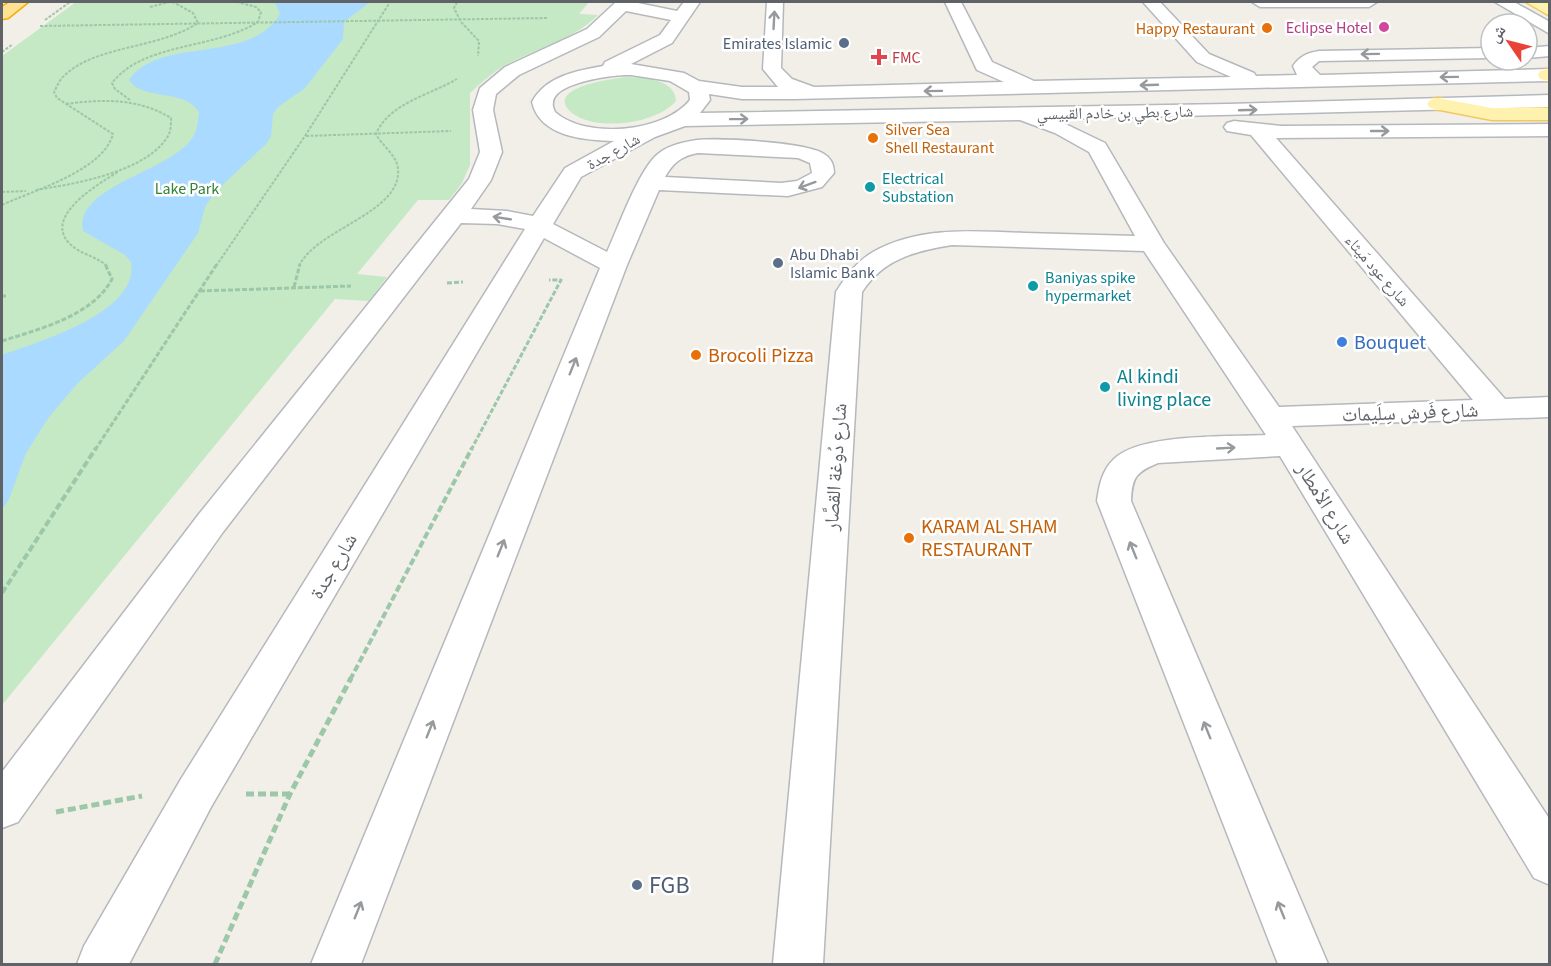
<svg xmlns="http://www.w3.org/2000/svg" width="1551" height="966" font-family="'Source Sans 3','Noto Naskh Arabic',sans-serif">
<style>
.green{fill:#c5e8c5}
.water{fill:#aadaff}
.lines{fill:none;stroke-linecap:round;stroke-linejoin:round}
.minor-casing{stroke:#b5b8bc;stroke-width:3}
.major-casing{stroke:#f2c960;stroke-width:3}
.highway-casing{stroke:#f9ab00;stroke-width:3}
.path-far3{stroke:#9cc7a9;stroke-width:2;stroke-dasharray:3 1.5;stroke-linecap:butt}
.path-far2{stroke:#9cc7a9;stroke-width:3;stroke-dasharray:5 2;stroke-linecap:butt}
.path-far1{stroke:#9cc7a9;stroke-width:4;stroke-dasharray:7 3;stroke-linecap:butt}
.path{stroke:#9cc7a9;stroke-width:5;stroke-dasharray:8 4;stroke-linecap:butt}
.minor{fill:#fff;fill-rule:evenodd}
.major{fill:#fff2af;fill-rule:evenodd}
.highway{fill:#fde293;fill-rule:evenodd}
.oneway{stroke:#979a9d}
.hotel-dot{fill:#d1479c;stroke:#fff;stroke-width:2}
.food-dot{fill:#e8710a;stroke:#fff;stroke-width:2}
.service-dot{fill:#5c6f8a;stroke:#fff;stroke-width:2}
.health-dot{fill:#e0444e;stroke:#fff;stroke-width:2}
.culture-dot{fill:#0f9aa8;stroke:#fff;stroke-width:2}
.shop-dot{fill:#3f7fe0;stroke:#fff;stroke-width:2}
.labels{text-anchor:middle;stroke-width:5;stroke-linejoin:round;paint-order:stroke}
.far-hotel-label{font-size:16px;fill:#b23c85;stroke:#fff;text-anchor:end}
.far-food-label{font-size:16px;fill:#c56008;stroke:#fff;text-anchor:end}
.far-service-label{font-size:16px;fill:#4e5e75;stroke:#fff;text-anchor:end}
.far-health-label{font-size:16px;fill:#be3a42;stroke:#fff;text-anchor:start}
.far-street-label{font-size:16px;fill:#5f6368;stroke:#fff}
.far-culture-label{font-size:16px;fill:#0d838f;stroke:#fff;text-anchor:start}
.far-park-label{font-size:16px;fill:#348238;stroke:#fff}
.shop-label{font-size:20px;fill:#366cbe;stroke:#fff;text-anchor:start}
.food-label{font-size:20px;fill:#c56008;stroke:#fff;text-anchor:start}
.culture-label{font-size:20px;fill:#0d838f;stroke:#fff;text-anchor:start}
.street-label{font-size:20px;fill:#5f6368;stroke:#fff}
.near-service-label{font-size:24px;fill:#4e5e75;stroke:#fff;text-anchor:start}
</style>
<rect width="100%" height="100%" fill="#f1efe8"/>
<g class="green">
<path d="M76,2H589L579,14L598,15C573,40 539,48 507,64C493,72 482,82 470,93V165L462,183L449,200H418L357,274L387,277L369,301L335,299L2,705V56Z"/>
<path d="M628,77C645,78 675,79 676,101C657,124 596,132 572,113C542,87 616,78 628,77Z"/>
</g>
<path class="water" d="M271,2H370L344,22L343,39L305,88L278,107L273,114L271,136L266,144L214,193L205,207L198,233L124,341L78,383L49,417L26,453L9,499L2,510V355C37,342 140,313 131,262L125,255L83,231C73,185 176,171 194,135C198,128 198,119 199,112C184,88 142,101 129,80C159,35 249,66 280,14L276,4Z"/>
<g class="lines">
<g class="minor-casing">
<g id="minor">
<path d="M616,2H633L677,11L684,2H700L672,43L631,64L684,73L699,81L742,87H778L763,69L767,2H783L781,68L792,79L814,87L1004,82L977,70L945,2H961L992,62L1034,81L1231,77L1197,62L1143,2H1160L1209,54L1254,73L1256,76L1297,75L1293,66C1300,56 1307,53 1319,51L1491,48V58L1319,61L1312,67L1320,75L1550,69V81L794,99H742L709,94L710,100L700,113L1228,104L1550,95V107L1055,119L1105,143L1164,243L1279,407L1473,400L1251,135L1227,131L1224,127L1227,123L1234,121L1281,126L1550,124V136L1276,138L1505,399L1550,397V417L1292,426L1550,820V885L1534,878L1280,456L1158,463C1136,472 1132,477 1131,501L1328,964H1278L1097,501C1099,486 1102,470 1114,459C1141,433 1229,437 1266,435L1144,251L952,245C915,251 883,259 862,292L823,964H773L836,292C846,276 856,262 873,252C919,226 974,231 1025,233C1062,234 1099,235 1135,236L1089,152L1055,133L1020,120L685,126L655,137L581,177L553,224L607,252C618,228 639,169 658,154C668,145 684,142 697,140C719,138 807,142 824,154C831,158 834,165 834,173L822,187L788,196L659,190L627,265L361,964H311L600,268L544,238L211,807L129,964H77L84,946L181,779L525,229L497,224L461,223L223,532L18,822L2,828V772L199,514L469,179L480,152L473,110L480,88L505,67L587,29ZM626,11L671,20L660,35L605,62L603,66C576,71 546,76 532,102C540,137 584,140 614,141L565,168L533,216L507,211L471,209L491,180L502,152L493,110L496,94L519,75L599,37ZM631,75L670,81L689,92L690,100C665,132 586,140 555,112C554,109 552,106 553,103C553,82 616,74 631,75ZM698,153L798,158L810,163L812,173L797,181L781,183L665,177C673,163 681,156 698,153Z"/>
<path d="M1252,2H1377L1369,7H1260Z"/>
<path d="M1495,2H1514L1550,22V34Z"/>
<path d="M1550,46V56L1527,58V48Z"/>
</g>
</g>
<g class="major-casing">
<g id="major">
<path d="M1526,2H1545L1550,4V16Z"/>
<path d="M1550,69V81L1540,79L1538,75L1540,71Z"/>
<path d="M1437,98L1492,108H1550V120H1492L1430,108L1427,104L1430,100Z"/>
</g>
</g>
<g class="highway-casing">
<path id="highway" d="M10,2H28L8,18L2,19V7Z"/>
</g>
<g class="path-far3">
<path d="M457,2L454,8L461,22L479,41L478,56"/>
<path d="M150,7L169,2"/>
<path d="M45,20L70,2"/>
<path d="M40,26L548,18"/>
<path d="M2,52L13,44"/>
<path d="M130,100L115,89L112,83C144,42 213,50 258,22L261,12L256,7L237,2"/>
<path d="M306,136L451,131"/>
<path d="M36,190C74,184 147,172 168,136C171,131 171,124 171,118C138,98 103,99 66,104"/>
<path d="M2,192L26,191"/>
<path d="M2,205C34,190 103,171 113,134L57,98L54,92C57,87 59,80 64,76C95,45 159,49 198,23L193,13L173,2"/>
<path d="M107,266C96,256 80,254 70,244C42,217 98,184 118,172"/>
<path d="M216,266L305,136L390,2"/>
<path d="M299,266C316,229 402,213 398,169C397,155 382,146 376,134C389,103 430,95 457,79"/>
</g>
<g class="path-far2">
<path d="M447,283L463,282"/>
<path d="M294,287L300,264"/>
<path d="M200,291L351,286"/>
<path d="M2,296H6"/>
<path d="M2,341C39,329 93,316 112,279L105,264"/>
<path d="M95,450L217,264"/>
<path d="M471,450L561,280H549"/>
</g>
<g class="path-far1">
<path d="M2,593L96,448"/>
<path d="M350,680L472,448"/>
</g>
<g class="path">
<path d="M246,794H290"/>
<path d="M56,812L142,796"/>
<path d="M215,964L290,794L351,678"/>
</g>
<use href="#minor" class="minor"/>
<use href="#major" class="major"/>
<use href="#highway" class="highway"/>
</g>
<defs><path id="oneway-shaft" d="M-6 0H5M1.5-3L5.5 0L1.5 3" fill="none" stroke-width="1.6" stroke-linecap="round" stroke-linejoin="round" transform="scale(1.5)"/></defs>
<g class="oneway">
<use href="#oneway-shaft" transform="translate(774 20) rotate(-87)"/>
<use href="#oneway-shaft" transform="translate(1370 54) rotate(179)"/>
<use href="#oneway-shaft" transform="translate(1449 77) rotate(179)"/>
<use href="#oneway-shaft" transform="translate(1149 85) rotate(178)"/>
<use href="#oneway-shaft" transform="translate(933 91) rotate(179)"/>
<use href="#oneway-shaft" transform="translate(1248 110) rotate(-2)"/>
<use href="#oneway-shaft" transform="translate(739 119) rotate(-1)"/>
<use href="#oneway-shaft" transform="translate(1380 131)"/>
<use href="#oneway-shaft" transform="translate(807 185) rotate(160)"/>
<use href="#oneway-shaft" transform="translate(502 218) rotate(-171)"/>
<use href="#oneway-shaft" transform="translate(573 366) rotate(-68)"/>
<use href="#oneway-shaft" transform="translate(1226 448) rotate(-3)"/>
<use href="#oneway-shaft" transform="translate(501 548) rotate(-68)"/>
<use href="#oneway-shaft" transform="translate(1133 550) rotate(-112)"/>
<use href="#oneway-shaft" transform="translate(430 729) rotate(-68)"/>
<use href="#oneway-shaft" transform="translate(1207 730) rotate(-112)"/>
<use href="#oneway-shaft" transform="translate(358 910) rotate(-68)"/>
<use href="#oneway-shaft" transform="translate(1281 910) rotate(-112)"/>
</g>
<circle class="hotel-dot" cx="1384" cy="27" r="6"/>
<g class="food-dot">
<circle cx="1267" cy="28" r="6"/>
<circle cx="873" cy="138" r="6"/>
<circle cx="696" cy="355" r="6"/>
<circle cx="909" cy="538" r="6"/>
</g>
<g class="service-dot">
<circle cx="844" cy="43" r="6"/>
<circle cx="778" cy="263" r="6"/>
<circle cx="637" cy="885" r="6"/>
</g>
<path class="health-dot" d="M876 48h6v6h6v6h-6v6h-6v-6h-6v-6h6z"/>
<g class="culture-dot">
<circle cx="870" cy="187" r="6"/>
<circle cx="1033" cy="286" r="6"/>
<circle cx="1105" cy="387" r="6"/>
</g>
<circle class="shop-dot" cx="1342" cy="342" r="6"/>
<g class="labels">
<g class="far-hotel-label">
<text x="1372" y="33">Eclipse Hotel</text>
</g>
<g class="far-food-label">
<text x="1255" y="34">Happy Restaurant</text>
<text x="885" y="135" text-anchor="start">Silver Sea<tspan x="885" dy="18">Shell Restaurant</tspan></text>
</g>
<g class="far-service-label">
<text x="832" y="49">Emirates Islamic</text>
<text x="790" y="260" text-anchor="start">Abu Dhabi<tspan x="790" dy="18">Islamic Bank</tspan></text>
</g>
<g class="far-health-label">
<text x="892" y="63">FMC</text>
</g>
<g class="far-street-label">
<text transform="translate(1115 112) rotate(-1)" y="6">شارع بطي بن خادم القبيسي</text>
<text transform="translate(613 151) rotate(-29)" y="6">شارع جدة</text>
<text transform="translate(1378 270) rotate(49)" y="6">شارع عود مَيثاء</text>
</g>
<g class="far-culture-label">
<text x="882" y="184">Electrical<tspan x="882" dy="18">Substation</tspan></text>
<text x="1045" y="283">Baniyas spike<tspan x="1045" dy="18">hypermarket</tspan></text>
</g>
<g class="far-park-label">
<text x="187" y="194">Lake Park</text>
</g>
<g class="shop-label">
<text x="1354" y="349">Bouquet</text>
</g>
<g class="food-label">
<text x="708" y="362">Brocoli Pizza</text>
<text x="921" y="533">KARAM AL SHAM<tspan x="921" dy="23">RESTAURANT</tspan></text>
</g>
<g class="culture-label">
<text x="1117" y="383">Al kindi<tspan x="1117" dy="23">living place</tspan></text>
</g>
<g class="street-label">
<text transform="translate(1410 412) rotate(-2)" y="7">شارع فَرش سِلَيمات</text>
<text transform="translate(835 467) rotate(-86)" y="7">شارع دُوغة القصَّار</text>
<text transform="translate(1326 503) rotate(58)" y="7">شارع الأمطار</text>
<text transform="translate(333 566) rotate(-59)" y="7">شارع جدة</text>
</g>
<g class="near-service-label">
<text x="649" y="893">FGB</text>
</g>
</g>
<rect width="1551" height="966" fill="none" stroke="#5f6368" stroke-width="6"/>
<g transform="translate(1509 42) rotate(305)"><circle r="28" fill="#ffffff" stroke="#bfc1c3" stroke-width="1.5"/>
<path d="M0-4.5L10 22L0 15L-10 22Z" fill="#ea4335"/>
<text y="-9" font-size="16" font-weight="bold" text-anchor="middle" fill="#5f6368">ش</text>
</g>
</svg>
